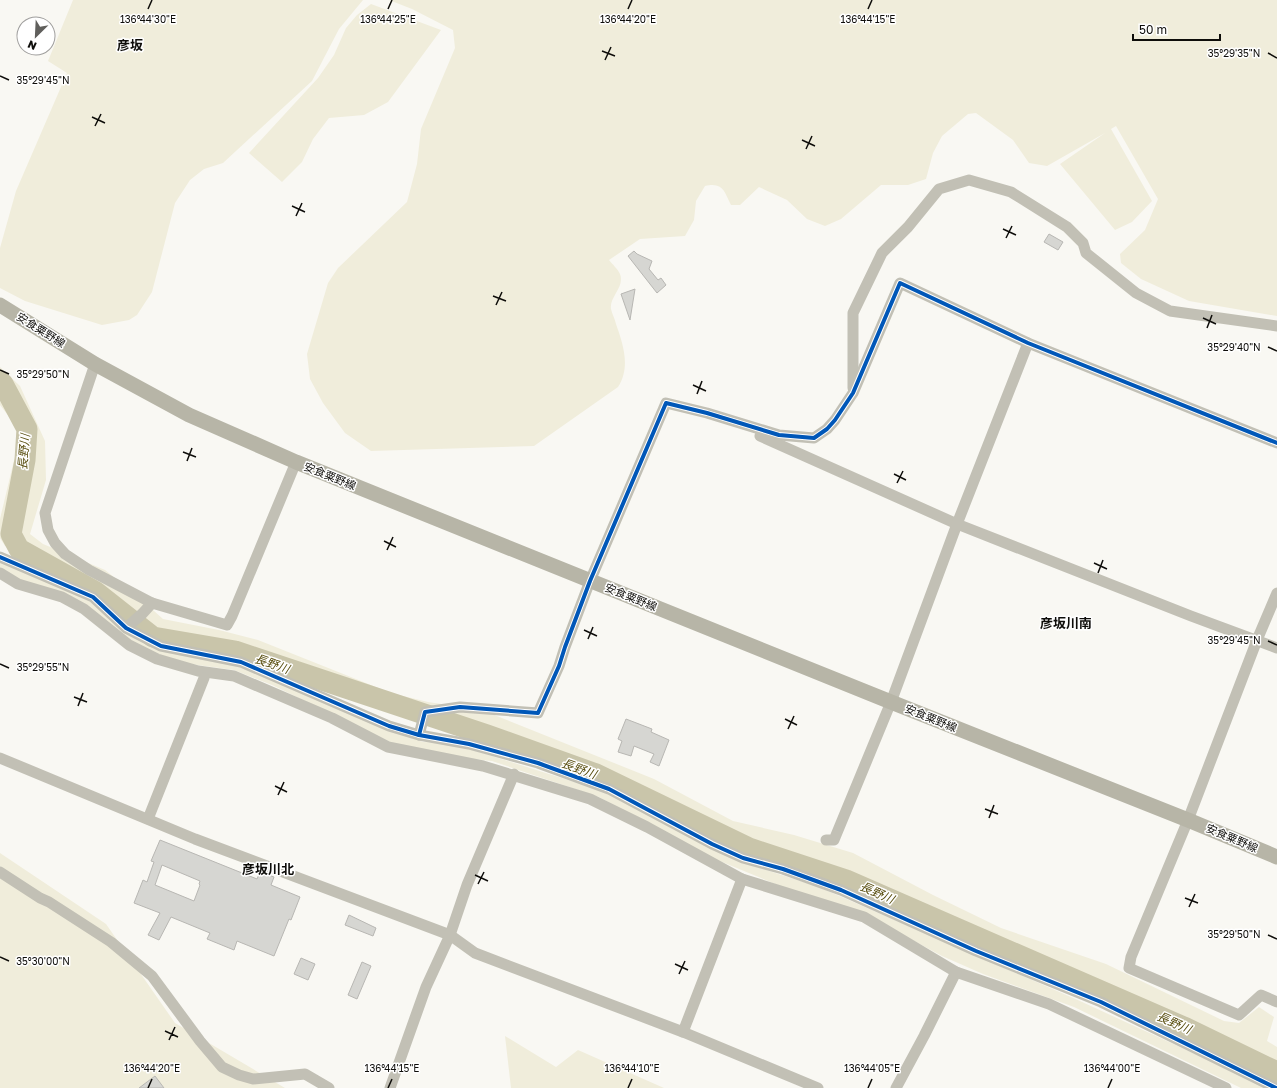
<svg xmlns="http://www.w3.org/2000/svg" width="1277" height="1088" font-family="'Golos Text','Noto Sans JP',sans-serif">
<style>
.green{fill:#f0eddb}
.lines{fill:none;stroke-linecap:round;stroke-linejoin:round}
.river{stroke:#c9c5aa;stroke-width:21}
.building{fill:#d6d6d2;stroke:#b8b7b3;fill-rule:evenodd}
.street{stroke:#c2c0b5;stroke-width:11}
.secondary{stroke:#b7b5a7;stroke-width:15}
.cycleway-casing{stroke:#fff;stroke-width:6}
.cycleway{stroke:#0057b8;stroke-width:4}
.ticks{fill:none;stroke:#0e0d0a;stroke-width:1.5}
.labels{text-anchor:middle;stroke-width:3;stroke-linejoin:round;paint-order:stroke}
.street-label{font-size:11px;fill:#0e0d0a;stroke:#fff}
.water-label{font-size:12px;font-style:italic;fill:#584d0e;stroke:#fff}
.quarter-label{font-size:13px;font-weight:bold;fill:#0e0d0a;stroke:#fff}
.ticks-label{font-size:10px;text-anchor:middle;fill:#0e0d0a;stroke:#fff;stroke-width:3;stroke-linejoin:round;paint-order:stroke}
</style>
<rect width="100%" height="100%" fill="#f9f8f3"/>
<g class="green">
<path d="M73,0H363L339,29L312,81L223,163L204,169L190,180L175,203L152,292L137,315L129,320L102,325L25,301L0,288V248L16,191L67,73L48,61Z"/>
<path d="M389,0H1277V316L1189,301L1141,279L1121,263L1120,254L1145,230L1158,199L1116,126L1111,129L1152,201L1132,222L1115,230L1060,164L1105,133L1047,166L1029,163L1013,140L976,113L968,114L942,136L933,153L926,179L908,185H881L841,219L825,226L807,219L787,200L759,187L740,205H731C724,191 723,182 705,186L696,201L694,220L685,236L640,239L609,260C612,264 618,269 620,274C625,287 609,297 611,309C612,314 615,319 616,324C623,344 631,367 618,387L534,446L371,451L345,433L323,403L310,379L307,354L328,283L338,268L407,202L417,164L421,129L455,48L453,30L412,9Z"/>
<path d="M371,4L441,30L388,102L364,115L329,118L313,139L302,162L282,182L249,153L318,78L334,55L346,28L357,15Z"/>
<path d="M0,367L20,386L45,441L46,480L30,534L43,544L105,570L134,593L163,619L219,630L258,640L391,693L428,702L482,710L654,779L733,821L794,835L853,853L933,895L1001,928L1106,964L1224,1021L1239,1023L1259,1007L1274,1017L1267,1041L1277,1047V1071L1194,1030L843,873L753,844L631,785L568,760L487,731L433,721L391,711L240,650L194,641L152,626L108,596L59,566L5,546L0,538V519L20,435V431L0,405Z"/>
<path d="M0,561L86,597L130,634L240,665L386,729L423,742L451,743L606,792L744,863L816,886L858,904L1080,1001L1269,1088H1241L1074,1007L983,974L942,956L877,921L814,900L698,852L599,797L492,761L445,756L394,744L272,685L234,670L190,664L162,657L138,646L114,629L0,569Z"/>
<path d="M0,853L106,924L175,1023L285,1088H0Z"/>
<path d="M505,1036L556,1067L578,1050L664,1088H511Z"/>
</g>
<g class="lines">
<path class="river" d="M0,381L3,384L27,429L25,460L11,534L19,549L96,592L153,637L235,651L487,735L596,774L749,848L846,880L1186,1028L1277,1072"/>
</g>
<g class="building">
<path d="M1049,234L1063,242L1058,250L1044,242Z"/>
<path d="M634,251L637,254L652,261L649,269L658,280L661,278L666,285L657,293L628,256Z"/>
<path d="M635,289L630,320L621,294Z"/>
<path d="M626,719L652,729L651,732L669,740L659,766L650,762L654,754L634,746L631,756L618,752L622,741L618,739Z"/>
<path d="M160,840L257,879L260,872L274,877L271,885L300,897L291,920L289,919L274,956L237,941L234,950L207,939L210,933L171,917L159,940L148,935L160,913L134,903L143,880L147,882L154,862L151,861ZM162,865L200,881L199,884L200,885L194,901L155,885Z"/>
<path d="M349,915L376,928L373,936L345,925Z"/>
<path d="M301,958L315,964L308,980L294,974Z"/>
<path d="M362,962L371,966L357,999L348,995Z"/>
<path d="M155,1076L164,1088H139Z"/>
</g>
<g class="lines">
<g class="street">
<path d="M95,364L45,513L48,530L55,543L65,554L89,570L152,603L227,625L232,616L296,462"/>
<path d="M853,388V313L882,253L908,227L939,189L969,180L1011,192L1067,227L1083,243L1086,253L1136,293L1170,311L1277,326"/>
<path d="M760,436L957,524L1191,616L1277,648"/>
<path d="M0,557L93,597L126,628L161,646L241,662L389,726L419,735L469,744L538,763L609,789L712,844L743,858L783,869L841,890L976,951L1101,1002L1276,1088"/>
<path d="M0,573L18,584L62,597L84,609L129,645L157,659L198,671L234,676L332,718L388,747L483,766L590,799L647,827L742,879L864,917L956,972L1049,1004L1226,1088"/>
<path d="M1277,593L1257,640L1188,820L1131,957L1129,968L1239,1015L1261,995L1277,1002"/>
<path d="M126,628L142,614L152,603"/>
<path d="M419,735L425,712L460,707L538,713L559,666L565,647L590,581L666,403L707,413L779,435L814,438L827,429L835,420L853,393L900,283L1028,343L1277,443"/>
<path d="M0,758L195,839L450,935L475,953L683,1032L818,1088"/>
<path d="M148,819L204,678"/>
<path d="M826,840H834L891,702L957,524L1028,343"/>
<path d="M0,872L40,898L49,902L111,942L152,976L200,1041L222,1067L239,1075L253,1079L305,1074L329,1088"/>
<path d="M683,1032L742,879"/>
<path d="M390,1088L426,987L450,935L467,885L514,774"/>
<path d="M896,1088L924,1036L956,972"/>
</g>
<path class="secondary" d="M0,305L95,364L189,415L296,462L891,702L1188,820L1277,857"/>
<g class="cycleway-casing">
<g id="cycleway">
<path d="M0,557L93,597L126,628L161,646L241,662L389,726L419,735L469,744L538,763L609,789L712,844L743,858L783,869L841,890L976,951L1101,1002L1276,1088"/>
<path d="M419,735L425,712L460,707L538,713L559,666L565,647L590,581L666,403L707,413L779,435L814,438L827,429L835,420L853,393L900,283L1028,343L1277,443"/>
</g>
</g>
<use href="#cycleway" class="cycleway"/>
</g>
<path class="ticks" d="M148,9L152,0M388,9L392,0M628,9L632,0M868,9L872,0M602,51L615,56M1268,53L1277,58M605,60L611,47M0,76L9,80M92,117L105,123M95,126L101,114M802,140L815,146M806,149L812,136M292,206L305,212M296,216L302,203M1003,229L1016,235M1006,238L1012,226M493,296L506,301M496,305L502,292M1203,318L1216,324M1207,328L1212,315M1268,347L1277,351M0,370L9,374M693,385L706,391M697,394L702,381M183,452L196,457M187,461L192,448M894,474L906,480M897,483L903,471M384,541L396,547M387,550L393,537M1094,563L1107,569M1098,573L1103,560M584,630L597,636M588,639L593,627M1268,641L1277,645M0,664L9,668M74,697L87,702M78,706L83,693M785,719L797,725M788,729L794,716M275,786L287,792M278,795L284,782M985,809L998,814M989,818L994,805M475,875L488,881M478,884L484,872M1185,898L1198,903M1189,907L1195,894M1268,935L1277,939M0,957L9,961M675,964L688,970M679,974L685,961M165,1031L178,1037M169,1040L175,1027M148,1088L152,1079M388,1088L392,1079M628,1088L632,1079M868,1088L872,1079M1108,1088L1112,1079"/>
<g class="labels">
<g class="street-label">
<text transform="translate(41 330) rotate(32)" y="4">安食粟野線</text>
<text transform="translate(330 476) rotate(22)" y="4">安食粟野線</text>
<text transform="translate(631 597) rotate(22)" y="4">安食粟野線</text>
<text transform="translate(931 718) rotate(22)" y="4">安食粟野線</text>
<text transform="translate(1232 838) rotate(23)" y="4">安食粟野線</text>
</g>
<g class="water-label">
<text transform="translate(24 452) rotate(-85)" y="4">長野川</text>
<text transform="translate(272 664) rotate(19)" y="4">長野川</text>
<text transform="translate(579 769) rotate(20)" y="4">長野川</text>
<text transform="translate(877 893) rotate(24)" y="4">長野川</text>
<text transform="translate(1174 1023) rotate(24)" y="4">長野川</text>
</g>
<g class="quarter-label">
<text x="130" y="50">彦坂</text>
<text x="1066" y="628">彦坂川南</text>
<text x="268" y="874">彦坂川北</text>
</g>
</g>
<g class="ticks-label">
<text x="148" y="23">136°44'30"E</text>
<text x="388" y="23">136°44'25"E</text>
<text x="628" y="23">136°44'20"E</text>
<text x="868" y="23">136°44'15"E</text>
<text x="1234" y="57">35°29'35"N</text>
<text x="43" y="84">35°29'45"N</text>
<text x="1234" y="351">35°29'40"N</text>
<text x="43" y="378">35°29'50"N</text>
<text x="1234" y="644">35°29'45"N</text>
<text x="43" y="671">35°29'55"N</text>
<text x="1234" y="938">35°29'50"N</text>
<text x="43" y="965">35°30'00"N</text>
<text x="152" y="1072">136°44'20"E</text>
<text x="392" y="1072">136°44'15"E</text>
<text x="632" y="1072">136°44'10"E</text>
<text x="872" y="1072">136°44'05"E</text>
<text x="1112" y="1072">136°44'00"E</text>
</g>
<g transform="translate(36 36) rotate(204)"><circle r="19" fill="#ffffff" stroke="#9f9e9d"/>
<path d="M0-3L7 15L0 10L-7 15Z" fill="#605f5c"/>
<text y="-6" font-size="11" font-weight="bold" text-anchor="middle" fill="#0e0d0a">N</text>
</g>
<path d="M1133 34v6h87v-6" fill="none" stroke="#0e0d0a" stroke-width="2"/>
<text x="1139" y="34" font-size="12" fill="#0e0d0a" stroke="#ffffff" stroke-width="3" paint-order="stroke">50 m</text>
</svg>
